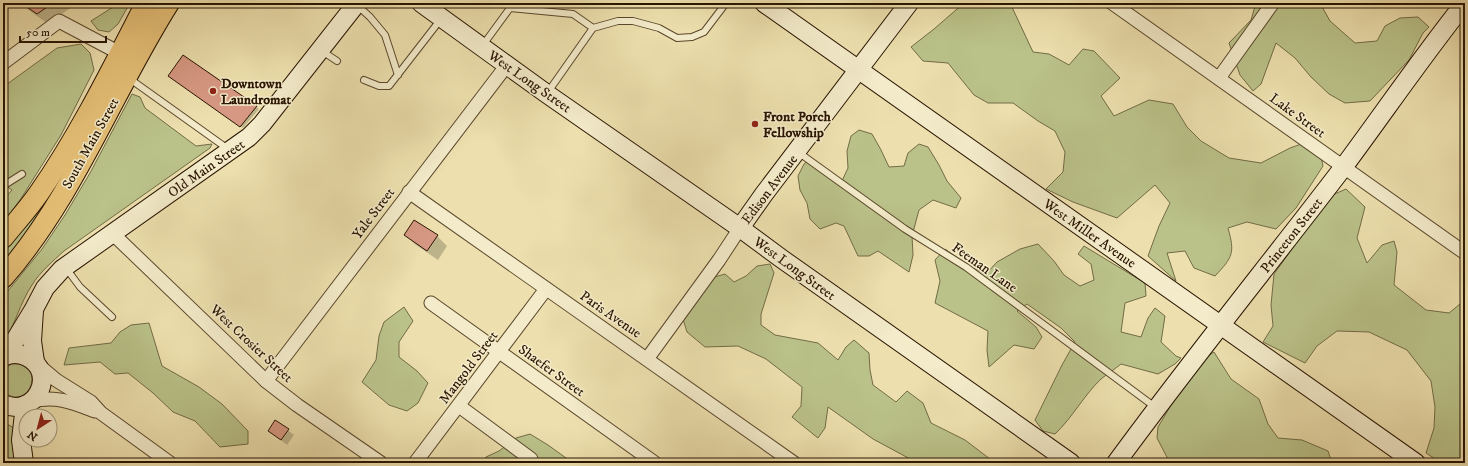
<svg xmlns="http://www.w3.org/2000/svg" width="1468" height="466" font-family="'IM FELL DW Pica',serif">
<style>
.green{fill:#bac289;stroke:#726b45}
.shadow{fill:#0003}
.building{fill:#d79883;stroke:#291401}
.lines{fill:none;stroke-linecap:round;stroke-linejoin:round}
.lane-casing{stroke:#5a472c;stroke-width:8}
.street-casing{stroke:#5a472c;stroke-width:15}
.secondary-casing{stroke:#291401;stroke-width:20}
.primary-casing{stroke:#291401;stroke-width:22}
.lane{stroke:#f3ebca;stroke-width:6}
.street{stroke:#f3ebca;stroke-width:13}
.secondary{stroke:#f3ebca;stroke-width:18}
.primary{stroke:#e6c077;stroke-width:20}
.poi-dot{fill:#8f2418;stroke:#f3ebca;stroke-width:1.5}
.labels{text-anchor:middle;stroke-width:3;stroke-linejoin:round;paint-order:stroke}
.street-label{font-size:14px;fill:#291401;stroke:#f3ebca}
.poi-label{font-size:14px;font-weight:bold;fill:#291401;stroke:#f3ebca;text-anchor:start}
</style>
<rect width="100%" height="100%" fill="#ede0ae"/>
<filter id="stains"><feTurbulence type="fractalNoise" baseFrequency=".005" numOctaves="4"/><feColorMatrix values="0 0 0 0 .2 0 0 0 0 .09 0 0 0 0 .02 0 0 0 .5 -.17"/></filter>
<radialGradient id="worn" r=".72"><stop offset=".6" stop-color="#630" stop-opacity="0"/><stop offset="1" stop-color="#630" stop-opacity=".3"/></radialGradient>
<g class="green">
<path d="M110,3H130L118,24L109,32L98,30L91,21L113,7Z"/>
<path d="M964,3H1010L1033,52L1049,54L1069,65L1083,49L1094,51L1120,78L1101,96L1114,116L1149,100L1173,104L1187,127L1201,141L1229,158L1261,163L1290,148L1307,142L1321,157L1323,166L1296,208L1276,229L1247,222L1228,228C1235,253 1233,257 1215,276L1194,268L1185,251L1167,253L1176,281L1148,256L1159,226L1170,203L1155,185L1117,218L1073,202L1046,189L1063,172L1065,152L1055,131L1038,121L1013,103H988L974,95L948,63L923,61L911,47L934,29Z"/>
<path d="M1256,3H1320L1330,21L1355,43L1377,41L1385,26L1400,18L1418,17L1429,27L1423,33L1409,60L1370,101L1345,103L1329,94L1311,77L1295,58L1276,43L1261,84L1253,91L1240,75L1229,43L1251,20Z"/>
<path d="M81,44L90,53L94,70L61,135L20,200L3,223V200L12,190L3,184V87L57,48Z"/>
<path d="M132,94L140,97L145,108L196,146L212,144L210,148L64,251C53,261 40,272 32,285C20,303 15,325 3,344V297L42,249L65,215L90,173Z"/>
<path d="M859,130L872,134L881,150L889,167L904,166L908,153L919,144L928,147L939,165L947,181L961,198L956,208L933,200L919,210L912,236L913,255L909,272L878,251L869,256H858L844,226L836,223L820,229L810,219L807,203L800,190L798,176L804,164L809,160L841,183L848,168L847,151L851,136Z"/>
<path d="M70,157L50,201L3,265V252L11,242Z"/>
<path d="M1346,189L1365,207L1357,238L1367,263L1382,245L1394,241L1397,252L1394,285L1426,310L1449,313L1465,300V463H1441L1426,453L1434,428L1435,407L1431,381L1407,350L1369,332L1337,331L1317,346L1305,363L1263,342L1273,326L1271,305L1274,274L1330,196Z"/>
<path d="M1038,244L1054,261L1064,275L1080,286L1094,280L1091,264L1078,254L1084,246L1145,283L1146,296L1125,303L1121,332L1141,337L1148,318L1155,308L1165,316L1161,342L1176,356L1181,358L1175,364L1158,374L1121,364C1115,369 1107,374 1101,379C1084,395 1073,417 1055,434L1043,431L1035,420L1062,365L1075,342L1061,328L1027,304L1017,311L1036,327L1042,337L1034,349L1014,345L989,367L987,350L988,331L935,303L940,281L935,260L945,249L971,267L986,274L997,262L1020,249Z"/>
<path d="M770,264L774,273L761,314V325L775,335L818,343L838,360L846,347L854,340L869,353L870,370L873,385L896,402L907,391L923,403L931,423L965,440L990,459L992,463H914L912,460L873,439L828,407L825,428L818,438L792,417L801,406L802,387L766,359L738,346L705,347L687,332L683,319L711,278L725,274L734,282L746,276L757,266Z"/>
<path d="M404,307L413,321L399,342V357L417,371L428,383L418,403L407,411L389,405L362,382L376,360L379,336L384,322Z"/>
<path d="M149,323L162,366L199,387L222,404L248,431V444L220,447L195,421L173,412L153,393L128,373L115,374L100,362L64,365L69,348L111,343L120,332L131,325Z"/>
<path d="M1214,352L1231,379L1259,399L1268,424L1278,438L1302,440L1328,451L1332,463H1170L1157,438L1158,427L1183,385L1203,359Z"/>
<path d="M11,364C48,360 30,415 3,391V370Z"/>
<path d="M3,420L7,424L19,431L20,463H3Z"/>
<path d="M530,434L548,445L573,463H482L486,457L499,451L516,438Z"/>
</g>
<g class="shadow">
<path d="M19,3H77L48,24Z"/>
<path d="M184,56L259,109L243,128L172,78Z"/>
<path d="M405,235L437,236L447,246L438,260L416,245Z"/>
<path d="M276,421L294,435L287,445L269,431Z"/>
</g>
<g class="building">
<path d="M21,3H53L37,14Z"/>
<path d="M183,55L257,106L240,127L168,76Z"/>
<path d="M414,220L438,235L427,251L404,235Z"/>
<path d="M275,420L289,429L281,440L268,431Z"/>
</g>
<g class="lines">
<g class="lane-casing">
<g id="lane">
<path d="M358,6L370,17L385,35L398,75"/>
<path d="M483,45L510,8L573,14L593,28"/>
<path d="M322,51L337,61"/>
<path d="M130,79L228,149"/>
<path d="M364,80L379,86H389L441,19"/>
<path d="M548,92L593,28L618,21H633L659,28L677,38L692,37L704,32L723,7L717,3"/>
<path d="M798,152L905,229L966,267L1155,407"/>
<path d="M3,186L22,174"/>
<path d="M66,268L80,287L112,317"/>
</g>
</g>
<g class="street-casing">
<g id="street">
<path d="M1112,3L1465,253"/>
<path d="M3,63L59,21L127,57"/>
<path d="M1219,78L1272,4"/>
<path d="M409,192L794,463"/>
<path d="M112,233L266,381L297,405L381,463"/>
<path d="M431,303L655,463"/>
<path d="M647,359L719,260L740,228"/>
<path d="M37,364L56,380L91,402L101,413L170,463"/>
<path d="M266,381L507,65"/>
<path d="M33,401C56,395 74,403 95,411"/>
<path d="M459,406L531,459"/>
<path d="M415,463L546,289"/>
</g>
</g>
<g class="secondary-casing">
<g id="secondary">
<path d="M421,3L547,94L740,228L782,259L1071,463"/>
<path d="M764,3L1416,463"/>
<path d="M740,228L764,194L909,3"/>
<path d="M34,310L32,341L35,362"/>
<path d="M4,356L11,347L34,309L45,288L62,269L249,137L262,124L357,3"/>
<path d="M3,357C11,353 19,353 27,357C58,372 36,419 3,404"/>
<path d="M24,463L21,440L25,405"/>
<path d="M1116,463C1189,363 1267,267 1342,169C1383,114 1421,58 1464,4"/>
</g>
</g>
<g class="primary-casing">
<g id="primary">
<path d="M3,238C15,223 28,209 39,193C80,134 113,67 146,3"/>
<path d="M3,278C74,197 112,93 169,3"/>
</g>
</g>
<use href="#lane" class="lane"/>
<use href="#street" class="street"/>
<use href="#secondary" class="secondary"/>
<use href="#primary" class="primary"/>
</g>
<g class="poi-dot">
<circle cx="213" cy="91" r="4"/>
<circle cx="755" cy="124" r="4"/>
</g>
<g class="labels">
<g class="street-label">
<text transform="translate(530 81) rotate(35)" y="5">West Long Street</text>
<text transform="translate(1298 115) rotate(36)" y="5">Lake Street</text>
<text transform="translate(90 143) rotate(-61)" y="5">South Main Street</text>
<text transform="translate(206 168) rotate(-35)" y="5">Old Main Street</text>
<text transform="translate(769 189) rotate(-53)" y="5">Edison Avenue</text>
<text transform="translate(373 213) rotate(-53)" y="5">Yale Street</text>
<text transform="translate(1090 233) rotate(35)" y="5">West Miller Avenue</text>
<text transform="translate(1291 235) rotate(-52)" y="5">Princeton Street</text>
<text transform="translate(985 267) rotate(35)" y="5">Feeman Lane</text>
<text transform="translate(795 268) rotate(36)" y="5">West Long Street</text>
<text transform="translate(611 314) rotate(35)" y="5">Paris Avenue</text>
<text transform="translate(252 343) rotate(43)" y="5">West Crosier Street</text>
<text transform="translate(468 367) rotate(-53)" y="5">Mangold Street</text>
<text transform="translate(552 370) rotate(36)" y="5">Shaefer Street</text>
</g>
<g class="poi-label">
<text x="221" y="88">Downtown<tspan x="221" dy="16">Laundromat</tspan></text>
<text x="763" y="121">Front Porch<tspan x="763" dy="16">Fellowship</tspan></text>
</g>
</g>
<rect width="1468" height="466" fill="none" stroke="#ede0ae" stroke-width="16"/>
<rect x="4" y="4" width="1460" height="458" fill="none" stroke="#291401" stroke-width="2"/>
<rect x="8" y="8" width="1452" height="450" fill="none" stroke="#291401"/>
<g transform="translate(38 428) rotate(216)"><circle r="19" fill="#f3ebca" stroke="#a2957a"/>
<path d="M0-3L7 15L0 10L-7 15Z" fill="#8f2418"/>
<text y="-6" font-size="11" font-weight="bold" text-anchor="middle" fill="#291401">N</text>
</g>
<path d="M20 36v6h86v-6" fill="none" stroke="#291401" stroke-width="2"/>
<text x="26" y="36" font-size="12" fill="#291401" stroke="#f3ebca" stroke-width="3" paint-order="stroke">50 m</text>
<rect width="100%" height="100%" filter="url(#stains)"/>
<rect width="100%" height="100%" fill="url(#worn)"/>
</svg>
